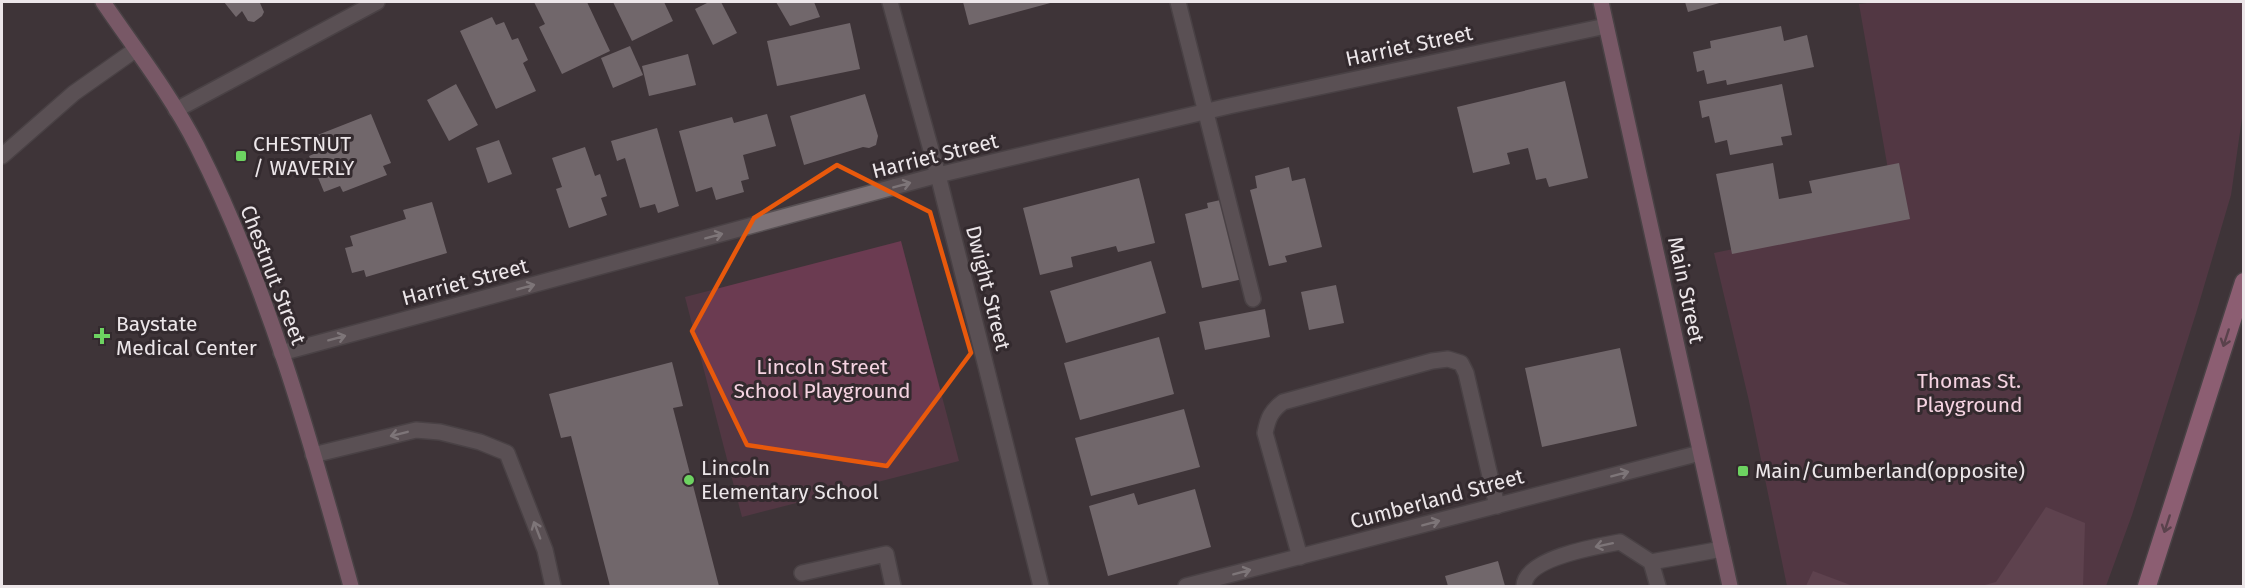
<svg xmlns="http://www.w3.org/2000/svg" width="2245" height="588" font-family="'Fira Sans',sans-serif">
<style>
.green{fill:#6b3b51}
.forest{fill:#855269}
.building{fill:#b0a4a9}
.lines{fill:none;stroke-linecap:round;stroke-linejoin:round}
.minor-casing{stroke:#585154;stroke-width:18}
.major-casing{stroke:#585154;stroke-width:18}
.highway-casing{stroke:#585154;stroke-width:21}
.minor{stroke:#7d7276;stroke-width:15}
.major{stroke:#be849e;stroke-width:15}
.highway{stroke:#ea90b8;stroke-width:18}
.oneway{stroke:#cbc3c6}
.oneway2{stroke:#7c5365}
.marked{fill:none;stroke:#e8590c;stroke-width:4.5;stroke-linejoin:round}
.poi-dot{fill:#6dd361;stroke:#332a2e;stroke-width:2}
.labels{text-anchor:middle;stroke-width:6;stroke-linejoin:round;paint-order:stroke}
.street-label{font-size:21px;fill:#ece6e9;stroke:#332a2e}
.poi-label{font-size:21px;fill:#ece6e9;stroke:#332a2e;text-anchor:start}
.park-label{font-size:21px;fill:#f5d3e1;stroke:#332a2e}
</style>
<rect width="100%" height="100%" fill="#3e3438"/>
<g class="green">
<path d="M1875,2H2243V111L2231,195L2197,310L2132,515L2106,586H1787L1749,401L1714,253L1896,215L1859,4Z"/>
<path d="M901,241L959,461L742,517L685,297Z"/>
</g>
<g class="forest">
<path d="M2046,507L2085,523L2083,586H1981L1996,582Z"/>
<path d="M1813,571L1853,586H1806Z"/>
</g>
<g class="building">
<path d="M224,2H262L260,3L264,12L262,16L254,22L248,21L242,11L236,17Z"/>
<path d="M534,2H587L610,51L562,74L539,27L545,24Z"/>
<path d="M613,2H664L673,21L632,41Z"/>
<path d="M709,2H721L737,33L713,45L695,9Z"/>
<path d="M776,2H814L820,17L790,26Z"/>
<path d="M963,2H1054L969,25Z"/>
<path d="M1685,2H1723L1688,12Z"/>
<path d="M492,17L496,25L504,22L512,40L518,38L528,60L523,63L536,91L496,109L460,31Z"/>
<path d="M850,23L860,69L777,86L767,41Z"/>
<path d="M1781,26L1784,41L1807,35L1814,67L1727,85L1726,80L1707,84L1704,70L1697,72L1693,52L1711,48L1710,41Z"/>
<path d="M630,46L643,75L613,88L601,58Z"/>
<path d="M688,54L696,85L649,96L642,66Z"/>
<path d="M1565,81L1588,178L1549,187L1546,178L1536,180L1528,148L1507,153L1510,164L1473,173L1457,107Z"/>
<path d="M456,84L478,125L449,141L427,100Z"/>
<path d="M1782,84L1792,135L1781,137L1783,145L1730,155L1727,140L1715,143L1709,116L1702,118L1699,101Z"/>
<path d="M865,94L878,136L876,145L869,148L863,147L804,165L790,116Z"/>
<path d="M371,114L391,163L383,166L387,175L343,192L340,186L324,192L309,156L316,153L310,138Z"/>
<path d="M767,114L776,146L743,155L749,179L741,181L744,192L716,200L712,187L696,192L679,131L732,117L734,123Z"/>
<path d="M657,128L679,206L658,213L655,204L640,208L625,158L617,161L611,141Z"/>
<path d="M499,140L512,174L488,183L476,148Z"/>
<path d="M585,147L595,176L600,174L607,196L601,198L607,215L569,228L556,189L562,187L552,158Z"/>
<path d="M1773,163L1779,199L1812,193L1809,181L1899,163L1910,219L1732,254L1716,174Z"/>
<path d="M1289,167L1292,181L1305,178L1322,247L1285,256L1287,262L1269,266L1250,190L1257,188L1255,176Z"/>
<path d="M1139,178L1155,243L1118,252L1116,246L1071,257L1073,267L1040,275L1023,208Z"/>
<path d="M1225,199L1243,279L1202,288L1185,214L1208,208L1207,203Z"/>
<path d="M432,202L447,253L366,277L364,270L352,273L345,248L353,246L350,236L406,219L403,210Z"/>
<path d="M1151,261L1166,313L1066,343L1050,291Z"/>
<path d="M1336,285L1344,323L1309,330L1301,292Z"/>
<path d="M1265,309L1270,337L1205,350L1199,322Z"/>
<path d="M1159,337L1174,394L1080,420L1064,363Z"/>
<path d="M1620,348L1637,426L1542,447L1525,368Z"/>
<path d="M672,362L683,406L673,408L719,586H610L571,436L561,438L549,394Z"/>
<path d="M1184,409L1200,467L1091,496L1075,438Z"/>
<path d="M1195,489L1211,547L1108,576L1089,506L1134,493L1138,505Z"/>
<path d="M1498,561L1505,586H1448L1445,576Z"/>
</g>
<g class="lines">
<g class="minor-casing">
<g id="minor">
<path d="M890,2L938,175L1041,586"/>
<path d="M1178,2L1253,299"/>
<path d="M176,110L377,2"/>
<path d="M2,156L74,93L135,50"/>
<path d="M281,353L938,175L1229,106L1606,26"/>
<path d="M313,455L416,430L440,432L480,442L507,453L545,550L553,586"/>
<path d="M1300,557L1265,433C1268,418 1271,411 1283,402L1432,361L1448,359L1461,363L1466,373L1497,506"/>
<path d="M1651,562L1722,549"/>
<path d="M802,573L886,554L893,586"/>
<path d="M1186,586L1700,453"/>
<path d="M1524,586C1525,558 1598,546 1620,542L1651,562L1658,586"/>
</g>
</g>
<g class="major-casing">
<g id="major">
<path d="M103,2C135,49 171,95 197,146C267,284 310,438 351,586"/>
<path d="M1601,2L1730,586"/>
</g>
</g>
<g class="highway-casing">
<path id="highway" d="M2147,586L2244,282"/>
</g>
<use href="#minor" class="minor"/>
<use href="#major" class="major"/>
<use href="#highway" class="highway"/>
</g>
<defs><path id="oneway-shaft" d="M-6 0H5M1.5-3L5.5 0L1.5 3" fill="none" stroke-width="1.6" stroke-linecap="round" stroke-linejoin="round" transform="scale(1.5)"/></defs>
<g class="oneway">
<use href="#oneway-shaft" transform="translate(902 185) rotate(-15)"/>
<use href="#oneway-shaft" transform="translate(714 236) rotate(-15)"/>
<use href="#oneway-shaft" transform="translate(526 287) rotate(-15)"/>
<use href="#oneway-shaft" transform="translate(337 338) rotate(-15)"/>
<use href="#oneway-shaft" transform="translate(399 434) rotate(166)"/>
<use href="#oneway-shaft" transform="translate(1620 474) rotate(-15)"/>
<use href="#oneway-shaft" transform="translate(1431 523) rotate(-15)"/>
<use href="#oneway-shaft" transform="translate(537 530) rotate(-111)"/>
<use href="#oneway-shaft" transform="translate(1604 545) rotate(168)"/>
<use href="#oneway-shaft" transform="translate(1242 572) rotate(-15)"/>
</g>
<g class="oneway2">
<use href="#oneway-shaft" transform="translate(2226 338) rotate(108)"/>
<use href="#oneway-shaft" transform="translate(2167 524) rotate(108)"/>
</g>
<path d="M0 0H2245V588H0ZM837,165L930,212L971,353L887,466L747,445L692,331L754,218Z" fill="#3e3438" fill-opacity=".55" fill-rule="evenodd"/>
<path class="marked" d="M837,165L930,212L971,353L887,466L747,445L692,331L754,218Z"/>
<g class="poi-dot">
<rect x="235" y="150" width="12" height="12" rx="3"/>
<path d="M99 327h6v6h6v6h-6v6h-6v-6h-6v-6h6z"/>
<rect x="1737" y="465" width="12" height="12" rx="3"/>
<circle cx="689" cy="480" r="6"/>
</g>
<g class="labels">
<g class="street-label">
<text transform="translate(1409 46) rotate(-12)" y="7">Harriet Street</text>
<text transform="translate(935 156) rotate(-14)" y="7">Harriet Street</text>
<text transform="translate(273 275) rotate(69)" y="7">Chestnut Street</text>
<text transform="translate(465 282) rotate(-15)" y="7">Harriet Street</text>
<text transform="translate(988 288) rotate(76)" y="7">Dwight Street</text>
<text transform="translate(1686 290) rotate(78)" y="7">Main Street</text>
<text transform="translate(1437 499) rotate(-15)" y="7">Cumberland Street</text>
</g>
<g class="poi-label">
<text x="253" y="151">CHESTNUT<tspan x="253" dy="24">/ WAVERLY</tspan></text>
<text x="116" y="331">Baystate<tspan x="116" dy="24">Medical Center</tspan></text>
<text x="701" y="475">Lincoln<tspan x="701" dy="24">Elementary School</tspan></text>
<text x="1755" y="478">Main/Cumberland(opposite)</text>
</g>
<g class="park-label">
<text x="822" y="374">Lincoln Street<tspan x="822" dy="24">School Playground</tspan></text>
<text x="1969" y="388">Thomas St.<tspan x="1969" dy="24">Playground</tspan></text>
</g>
</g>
<rect width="2245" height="588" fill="none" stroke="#ece6e9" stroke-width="6"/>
</svg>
